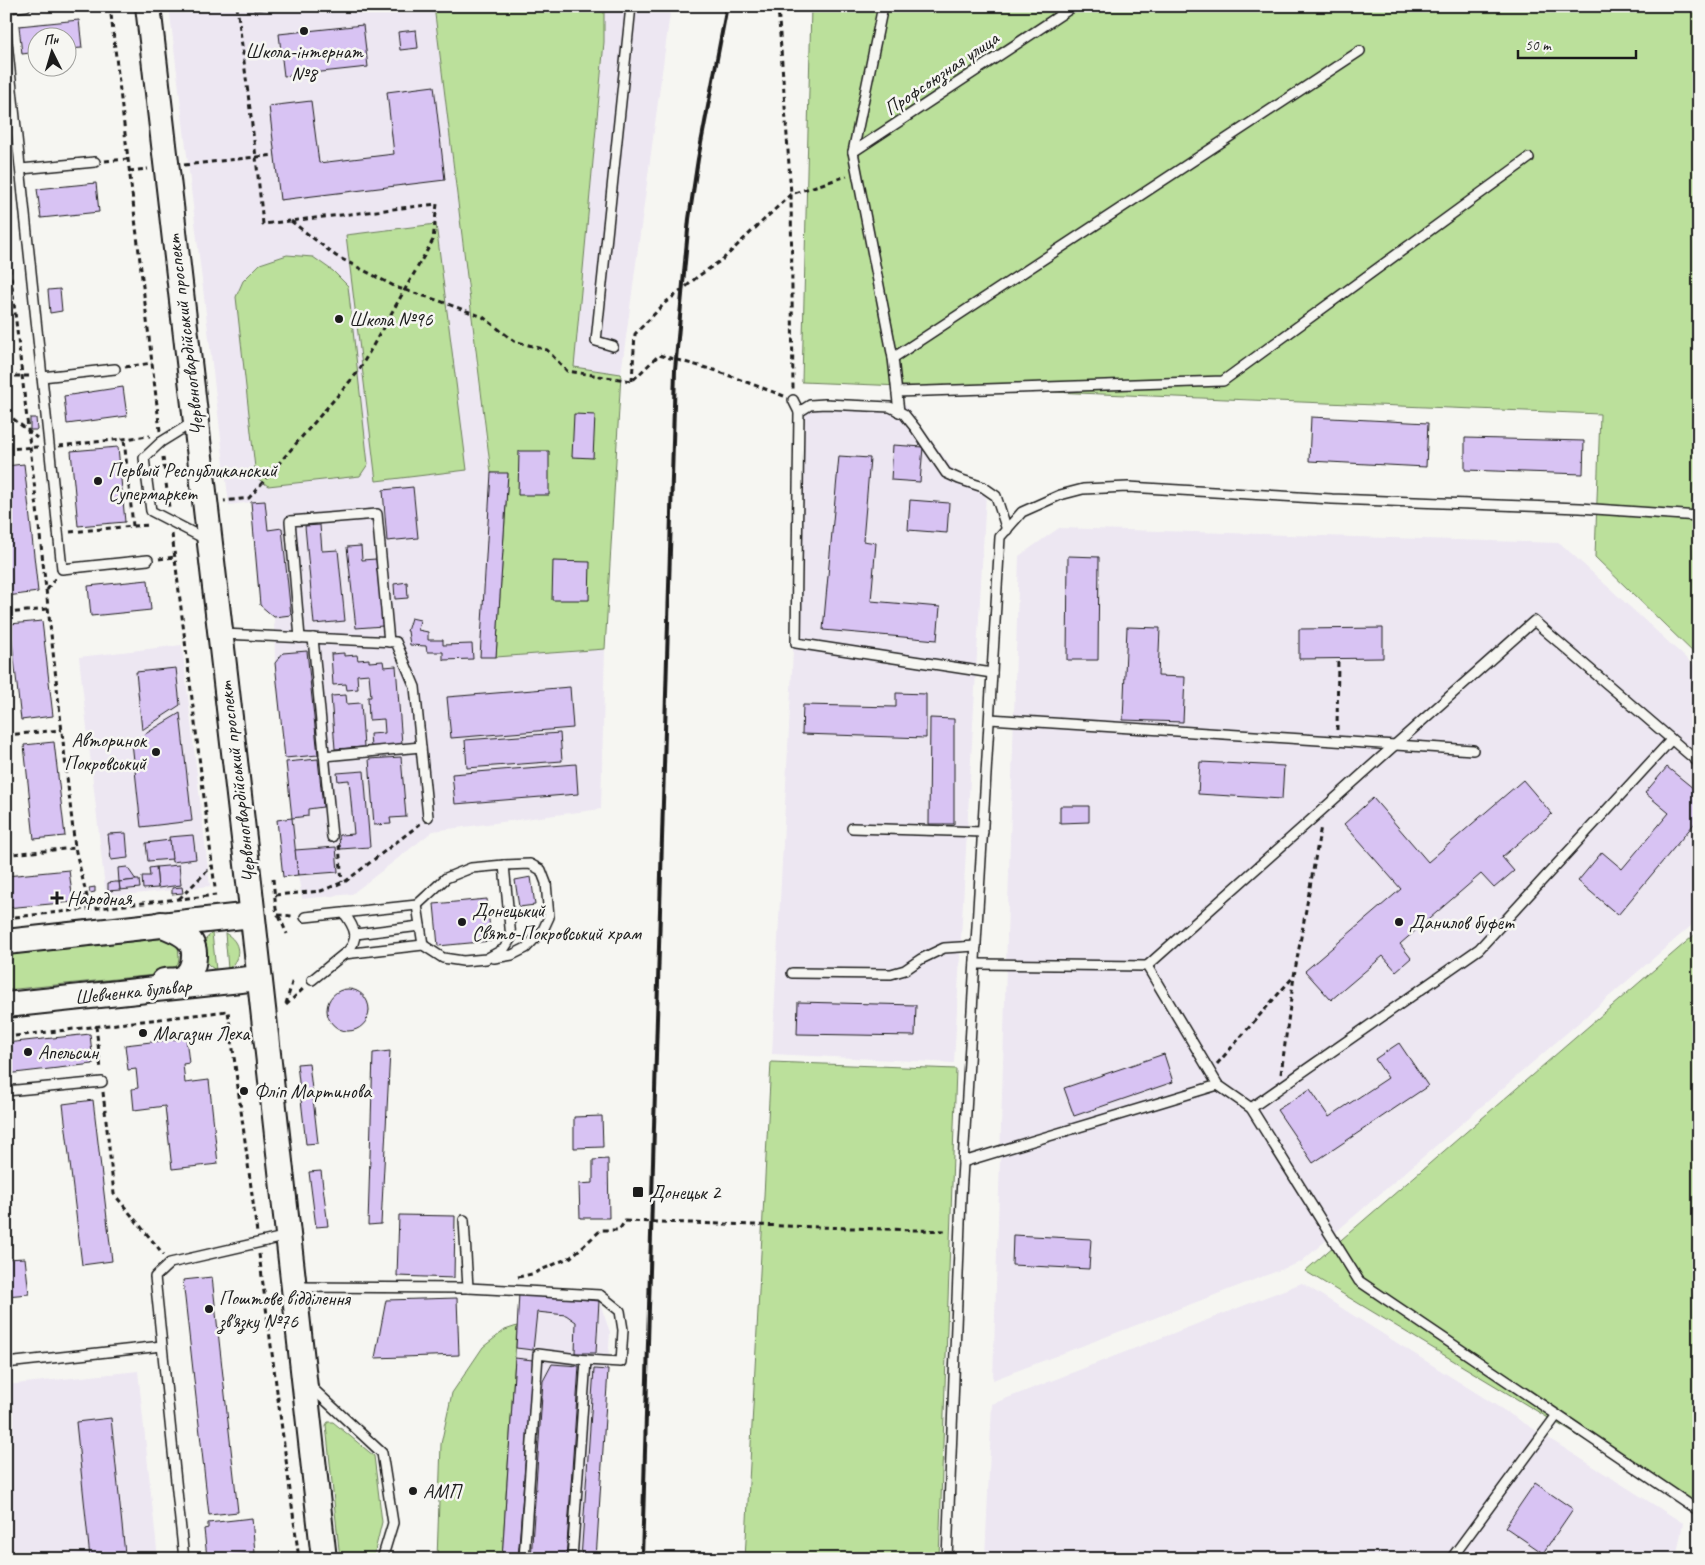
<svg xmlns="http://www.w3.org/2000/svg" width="1705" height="1565" font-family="Caveat,sans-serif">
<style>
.built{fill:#ede7f2}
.green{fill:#bbe09b;stroke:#6c7e5c}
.building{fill:#d8c3f3;stroke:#1c1c1c}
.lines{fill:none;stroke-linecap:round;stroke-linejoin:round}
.service-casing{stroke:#1c1c1c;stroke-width:12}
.secondary-casing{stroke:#1c1c1c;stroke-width:28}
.path{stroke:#1c1c1c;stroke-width:3;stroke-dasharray:5 4;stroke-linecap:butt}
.service{stroke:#f6f6f2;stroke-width:9}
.secondary{stroke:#f6f6f2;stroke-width:24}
.rail{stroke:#1c1c1c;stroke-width:4}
.poi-dot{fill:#1c1c1c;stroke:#f6f6f2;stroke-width:2}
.labels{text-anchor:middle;stroke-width:5;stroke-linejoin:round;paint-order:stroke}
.poi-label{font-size:20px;fill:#1c1c1c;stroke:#f6f6f2;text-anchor:start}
.street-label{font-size:20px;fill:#1c1c1c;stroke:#f6f6f2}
</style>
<rect width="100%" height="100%" fill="#f6f6f2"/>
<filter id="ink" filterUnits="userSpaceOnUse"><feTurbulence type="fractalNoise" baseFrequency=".02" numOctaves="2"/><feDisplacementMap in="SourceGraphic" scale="10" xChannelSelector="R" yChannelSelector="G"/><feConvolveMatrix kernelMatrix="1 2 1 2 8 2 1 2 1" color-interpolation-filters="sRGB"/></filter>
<g filter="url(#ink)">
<g class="built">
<path d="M169,6H434L490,473H508L496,656L605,649L601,809L433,831L352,894L302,899L298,875L283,877L277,820L292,817L275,663L274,617L260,605L251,502L229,505Z"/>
<path d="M604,6H671L621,374L574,367L604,45Z"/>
<path d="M806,401L903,402L952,468L986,494L954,1063L772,1054Z"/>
<path d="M1059,528L1560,543L1699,670V919L1301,1262L993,1380L1019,556Z"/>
<path d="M182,645L210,886L106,897L79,657Z"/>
<path d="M1302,1283L1683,1523L1676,1559H985L992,1404Z"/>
<path d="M519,1293L599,1301L610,1332L596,1559H502Z"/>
<path d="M138,1371L158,1559H6V1385Z"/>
</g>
<g class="green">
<path d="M434,6H604V42L574,367L621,374L605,649L496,657L508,474L491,473Z"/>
<path d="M811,6H1699V658L1595,557L1600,414L802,382Z"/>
<path d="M436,224L467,470L376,481L346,235Z"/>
<path d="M287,255L313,257L333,271L348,286L368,464L360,476L268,486L256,477L236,297L243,281L260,264Z"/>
<path d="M1699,931V1509L1305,1271Z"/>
<path d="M212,933L216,970C199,961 197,945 212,933Z"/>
<path d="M225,933C241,942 242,958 228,969Z"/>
<path d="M168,938L178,944L179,958L177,968L165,974L6,990V955Z"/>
<path d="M771,1062L956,1069L939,1559H745Z"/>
<path d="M517,1326L502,1559H437L441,1444L452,1393L483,1347L505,1330Z"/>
<path d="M328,1422H333L374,1456L382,1522L373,1559H340L326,1425Z"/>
</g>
<g class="building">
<path d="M254,6H298L254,11Z"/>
<path d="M79,20L82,48L68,49V38H38V52L22,54L19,26Z"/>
<path d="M363,25L368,67L284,76L279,34Z"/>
<path d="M416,30L418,48L400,50L398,32Z"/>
<path d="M434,86L445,180L280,200L269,106L311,101L319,163L394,154L387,92Z"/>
<path d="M96,183L99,212L41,218L37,189Z"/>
<path d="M60,289L62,311L50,313L48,290Z"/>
<path d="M123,387L127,416L67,424L64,396Z"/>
<path d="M574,414L595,415L593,458L572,457Z"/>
<path d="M1311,417L1428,423L1426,467L1309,461Z"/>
<path d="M30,418H36L37,430H30Z"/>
<path d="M1465,438L1584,441L1583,474L1465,470Z"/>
<path d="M893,445L923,447L920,482L891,480Z"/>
<path d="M118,447L125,522L78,526L71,451Z"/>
<path d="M519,451H549V495H518Z"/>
<path d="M839,456L870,458L863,541L876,543L871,601L940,607L937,640L823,630Z"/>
<path d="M24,464L38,592L7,596L6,466Z"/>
<path d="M491,473H508L496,657H480Z"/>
<path d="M413,487L418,538L387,541L383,490Z"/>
<path d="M910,500L949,503L947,533L908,530Z"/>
<path d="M265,501L268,530L282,528L291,615L274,617L260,605L251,502Z"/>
<path d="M320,525L322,551L338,550L345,621L314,624L305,526Z"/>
<path d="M361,546L362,560L376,559L383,626L356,628L347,547Z"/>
<path d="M1068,556L1099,557L1098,660H1067Z"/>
<path d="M553,561L590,562L589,600H552Z"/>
<path d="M148,580L151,610L91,616L88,586Z"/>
<path d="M407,582L408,598L395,599L394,584Z"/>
<path d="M411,618L420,620L418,630L428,632V640H443V645L472,644L473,659L443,660V652H427L426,646L410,645L408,631H407Z"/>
<path d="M42,621L53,716L21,720L10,624Z"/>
<path d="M1127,627L1160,628L1158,676L1185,677L1183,722L1123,720Z"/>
<path d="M1383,628V658L1299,659V629Z"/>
<path d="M307,651L318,755L285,758L275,663L283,653Z"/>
<path d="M344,653V656L357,655L358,660L369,659V662L383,661L384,667L396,666L402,744L371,747L370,734L385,733L384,719L369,720L368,697H371L369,674L357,675L358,689L347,690L346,684L333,685L331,654Z"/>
<path d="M176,668L180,705L142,730L136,672Z"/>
<path d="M570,687L573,728L451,738L447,697Z"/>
<path d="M896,693L926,694V738L802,734L803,705L896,707Z"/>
<path d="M346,695L347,704L361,703L364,747L335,749L331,696Z"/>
<path d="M180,713L192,821L141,827L132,742Z"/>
<path d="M930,718L954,719V824H929Z"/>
<path d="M560,733L562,761L467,768L465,740Z"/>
<path d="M54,742L65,836L34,839L24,745Z"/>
<path d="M401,757L406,817L390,818L391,824L374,825L369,759Z"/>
<path d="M318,759L323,807L308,809V816L292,818L286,762Z"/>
<path d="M1200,762L1284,766L1282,799L1198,794Z"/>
<path d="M576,764L578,794L455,804L452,774Z"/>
<path d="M1667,767L1699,793V818L1618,915L1578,881L1602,852L1622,869L1669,813L1645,793Z"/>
<path d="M364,771L370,847L340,849L339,835L354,834L349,780L338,781L337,773Z"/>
<path d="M1523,780L1552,814L1502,857L1514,871L1494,888L1481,874L1400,944L1411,958L1396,971L1383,956L1331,1000L1305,971L1401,889L1344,824L1373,798L1428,862Z"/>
<path d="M1060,806H1089V822L1060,823Z"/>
<path d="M292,818L298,875L283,877L277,820Z"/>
<path d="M126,833L128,858L111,860L108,834Z"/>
<path d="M193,835L196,859L172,862L169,837Z"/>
<path d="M170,840L172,859L148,861L146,843Z"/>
<path d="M336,847L338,872L298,875L295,850Z"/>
<path d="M179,865L181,885L158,888L156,867Z"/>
<path d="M127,867L136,880L119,882L118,868Z"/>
<path d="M156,867L158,888L143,889L142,876H150L149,868Z"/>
<path d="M69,870L73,902L6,908V876Z"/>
<path d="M531,877L535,905L519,907L515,880Z"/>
<path d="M136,880H139L140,888L120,890L119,882Z"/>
<path d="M115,882H119L120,890L108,891V883Z"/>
<path d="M95,887V892L90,893L89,888Z"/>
<path d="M182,887L183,893L172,894V888Z"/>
<path d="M84,895L85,902L78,903L77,896Z"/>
<path d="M487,899L491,941L438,946L434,904Z"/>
<circle cx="348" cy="1010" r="21"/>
<path d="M798,1002L916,1005L915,1036L797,1034Z"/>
<path d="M90,1034L93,1064L6,1074V1043Z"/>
<path d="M186,1038L189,1063L183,1064L185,1083L209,1080L218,1164L172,1169L165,1106L134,1110L132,1089L138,1088L136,1069L128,1070L125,1045Z"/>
<path d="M1399,1043L1428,1086L1313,1163L1277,1110L1310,1089L1329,1117L1388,1078L1375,1059Z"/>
<path d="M390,1051L381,1224L368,1225L373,1053Z"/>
<path d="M1164,1054L1173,1082L1074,1116L1064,1088Z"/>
<path d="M309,1063L318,1143L306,1144L297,1064Z"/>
<path d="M93,1100L112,1261L82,1265L63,1104Z"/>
<path d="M602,1116L603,1147L574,1148V1117Z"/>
<path d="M608,1159L609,1218H580L579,1184L593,1183V1160Z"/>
<path d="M321,1171L328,1226L316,1227L309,1172Z"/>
<path d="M399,1215L455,1216L454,1278L397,1276Z"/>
<path d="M1013,1235L1091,1239L1089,1269L1012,1265Z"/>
<path d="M25,1258L29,1294L6,1296V1259Z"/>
<path d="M212,1277L238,1512L209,1515L183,1280Z"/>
<path d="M519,1293L599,1301L596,1353H575L576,1322L566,1315L537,1312L533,1350L516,1348Z"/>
<path d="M457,1298L459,1355L375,1358L386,1300Z"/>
<path d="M515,1358L533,1360L518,1559H502Z"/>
<path d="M552,1364L579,1366L566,1559H531L543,1381Z"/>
<path d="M594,1369L608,1370L596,1559H581Z"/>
<path d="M111,1418L125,1554L90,1558L76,1422Z"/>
<path d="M1535,1483L1573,1509L1543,1553L1505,1527Z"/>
<path d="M252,1518L255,1553L207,1558L204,1529L208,1528V1523Z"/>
</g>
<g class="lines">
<g class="service-casing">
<g id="service">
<path d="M883,6L853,152L893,358L899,412"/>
<path d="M6,8L26,6"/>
<path d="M6,32L62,569L148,560"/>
<path d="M853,152L1074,6"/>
<path d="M21,169L95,162"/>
<path d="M613,346L596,341L631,6"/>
<path d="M893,358L1360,51"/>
<path d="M42,377L115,369"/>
<path d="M897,392L1223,381L1529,158"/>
<path d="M793,400L799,412"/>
<path d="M195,421L161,442L144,458L151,511L207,540"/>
<path d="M223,634L396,642L415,687L428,817"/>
<path d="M300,638L290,521L377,514L389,642"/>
<path d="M313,638L332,837"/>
<path d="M992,673L796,643L799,412L810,405L825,404L890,407L904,414L916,429L946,473L959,479L983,487L996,496L1007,530"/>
<path d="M990,719L1473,750"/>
<path d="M324,756L421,747"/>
<path d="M852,828L983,832"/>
<path d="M417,905L423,945"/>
<path d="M344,913C355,928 361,939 345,954"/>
<path d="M305,917L417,905L446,878L471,868L504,865L511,938L504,949L486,959L463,961L443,958L423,945L344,954L312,980"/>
<path d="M356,934L420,926"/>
<path d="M494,958L512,955L526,948L543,930L549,917L546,883L541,870L530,864L504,865"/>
<path d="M975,964L1147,966L1218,1085L1251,1108L1479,949L1671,740"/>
<path d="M1147,966L1534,621L1699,763"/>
<path d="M792,973L891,974L905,970L921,959L944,948L976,946"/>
<path d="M6,1091L102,1082"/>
<path d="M1251,1108L1359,1281L1699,1511"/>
<path d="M963,1162L1218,1085"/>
<path d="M294,1287L468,1288L464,1220"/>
<path d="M468,1288L600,1295L620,1311L623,1330L621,1362L586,1360"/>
<path d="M6,1363L162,1346"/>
<path d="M310,1386L382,1453L393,1523L382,1559"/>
<path d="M184,1559L155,1277L170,1263L288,1236"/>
<path d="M524,1559L538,1354L586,1360L572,1559"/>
<path d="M947,1559L961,1197L1000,537L1022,512L1060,495L1083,489L1128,487L1332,499L1580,508L1699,516"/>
<path d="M1451,1559L1557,1415"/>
</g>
</g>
<g class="secondary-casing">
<g id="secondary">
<path d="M148,6L249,882L324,1559"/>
<path d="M161,924C169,928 182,932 188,939C198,949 195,971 183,978C178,981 170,980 164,981"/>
<path d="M6,942L252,915"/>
<path d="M6,1005L259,978"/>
</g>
</g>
<g class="path">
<path d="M110,6L160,431"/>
<path d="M237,6L256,157L275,155"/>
<path d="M778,6L791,194L793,390"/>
<path d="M105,161L127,159"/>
<path d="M184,165L256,157L263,224L437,204L433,240L358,372L249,498L224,501"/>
<path d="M129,171L148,169"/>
<path d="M291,221L336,256L398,288L437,300L483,317L514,341L547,350L567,371L632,381L659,355L714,370L784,396"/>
<path d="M6,232L75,848L90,909"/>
<path d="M125,367L152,363"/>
<path d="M6,376H31"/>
<path d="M632,381L635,334L666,302L681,291L697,277L723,259L791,194L847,176"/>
<path d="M6,413L37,438"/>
<path d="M59,446L150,436"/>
<path d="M6,449L38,447"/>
<path d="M163,457L169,508"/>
<path d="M133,526L150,525"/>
<path d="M70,532L133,526L124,439"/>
<path d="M172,534L215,888"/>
<path d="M159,559L175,557"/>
<path d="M47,590L56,577"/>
<path d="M6,613L48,609"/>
<path d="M1337,730L1338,658"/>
<path d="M6,735L62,730"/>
<path d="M339,845L342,882"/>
<path d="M6,852L11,854L75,848"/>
<path d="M273,879L276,909L278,915L293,916"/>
<path d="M275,895L321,891L346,881L420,824"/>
<path d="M179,899L212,866"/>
<path d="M279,916L287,934"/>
<path d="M6,918L216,895"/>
<path d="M286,1004L293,979"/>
<path d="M286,1005L304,988"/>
<path d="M96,1026L101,1070"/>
<path d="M6,1037L228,1011L257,1233"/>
<path d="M1217,1064L1294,976L1321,826"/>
<path d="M1281,1074L1294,976"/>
<path d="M103,1092L114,1194L164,1255"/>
<path d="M259,1254L299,1559"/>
<path d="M518,1277L532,1274L571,1257L601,1230H619L625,1221L948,1231"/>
</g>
<use href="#service" class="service"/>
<use href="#secondary" class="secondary"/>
<path class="rail" d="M642,1559L675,370L689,219L698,159L727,6"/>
</g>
</g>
<g class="poi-dot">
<circle cx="304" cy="31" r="5"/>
<circle cx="339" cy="319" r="5"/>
<circle cx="98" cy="481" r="5"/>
<circle cx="156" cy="752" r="5"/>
<path d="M54.5 890.5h5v5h5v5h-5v5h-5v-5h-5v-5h5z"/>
<circle cx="462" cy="922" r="5"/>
<circle cx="1399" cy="922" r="5"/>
<circle cx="143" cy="1033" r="5"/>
<circle cx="28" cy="1052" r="5"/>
<circle cx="244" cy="1091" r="5"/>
<rect x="632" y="1186" width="12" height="12" rx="2.5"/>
<circle cx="209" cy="1309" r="5"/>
<circle cx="413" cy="1491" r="5"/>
</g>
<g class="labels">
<g class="poi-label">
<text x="304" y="58" text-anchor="middle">Школа-інтернат<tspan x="304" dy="23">№8</tspan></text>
<text x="349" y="326">Школа №96</text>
<text x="108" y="477">Первый Республиканский<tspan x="108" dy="23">Супермаркет</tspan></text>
<text x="146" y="747" text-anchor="end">Авторинок<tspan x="146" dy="23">Покровський</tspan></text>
<text x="67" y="905">Народная</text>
<text x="472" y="917">Донецький<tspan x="472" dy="23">Свято-Покровський храм</tspan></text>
<text x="1409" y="929">Данилов буфет</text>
<text x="153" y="1040">Магазин Леха</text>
<text x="38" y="1059">Апельсин</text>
<text x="254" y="1098">Фліп Мартинова</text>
<text x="649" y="1199">Донецьк 2</text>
<text x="219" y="1305">Поштове відділення<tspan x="219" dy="23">зв'язку №76</tspan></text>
<text x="423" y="1498">АМП</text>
</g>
<g class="street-label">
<text transform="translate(941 73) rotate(-34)" y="7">Профсоюзная улица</text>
<text transform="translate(185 335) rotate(-97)" y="7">Червоногвардійський проспект</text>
<text transform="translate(237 782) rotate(-97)" y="7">Червоногвардійський проспект</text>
<text transform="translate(133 991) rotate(-6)" y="7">Шевченка бульвар</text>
</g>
</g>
<rect width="1705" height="1565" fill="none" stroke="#f6f6f2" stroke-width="25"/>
<rect x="12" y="12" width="1680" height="1540" fill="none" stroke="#1c1c1c" stroke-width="2" filter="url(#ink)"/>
<g transform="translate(52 52) rotate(355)"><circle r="24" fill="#f6f6f2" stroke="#9f9f9c"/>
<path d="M0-4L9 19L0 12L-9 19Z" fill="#1c1c1c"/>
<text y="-8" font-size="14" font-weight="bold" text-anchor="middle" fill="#1c1c1c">Пн</text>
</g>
<path d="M1518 50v8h118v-8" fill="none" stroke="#1c1c1c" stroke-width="2.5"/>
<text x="1525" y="50" font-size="15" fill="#1c1c1c" stroke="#f6f6f2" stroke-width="4" paint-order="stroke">50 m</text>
</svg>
